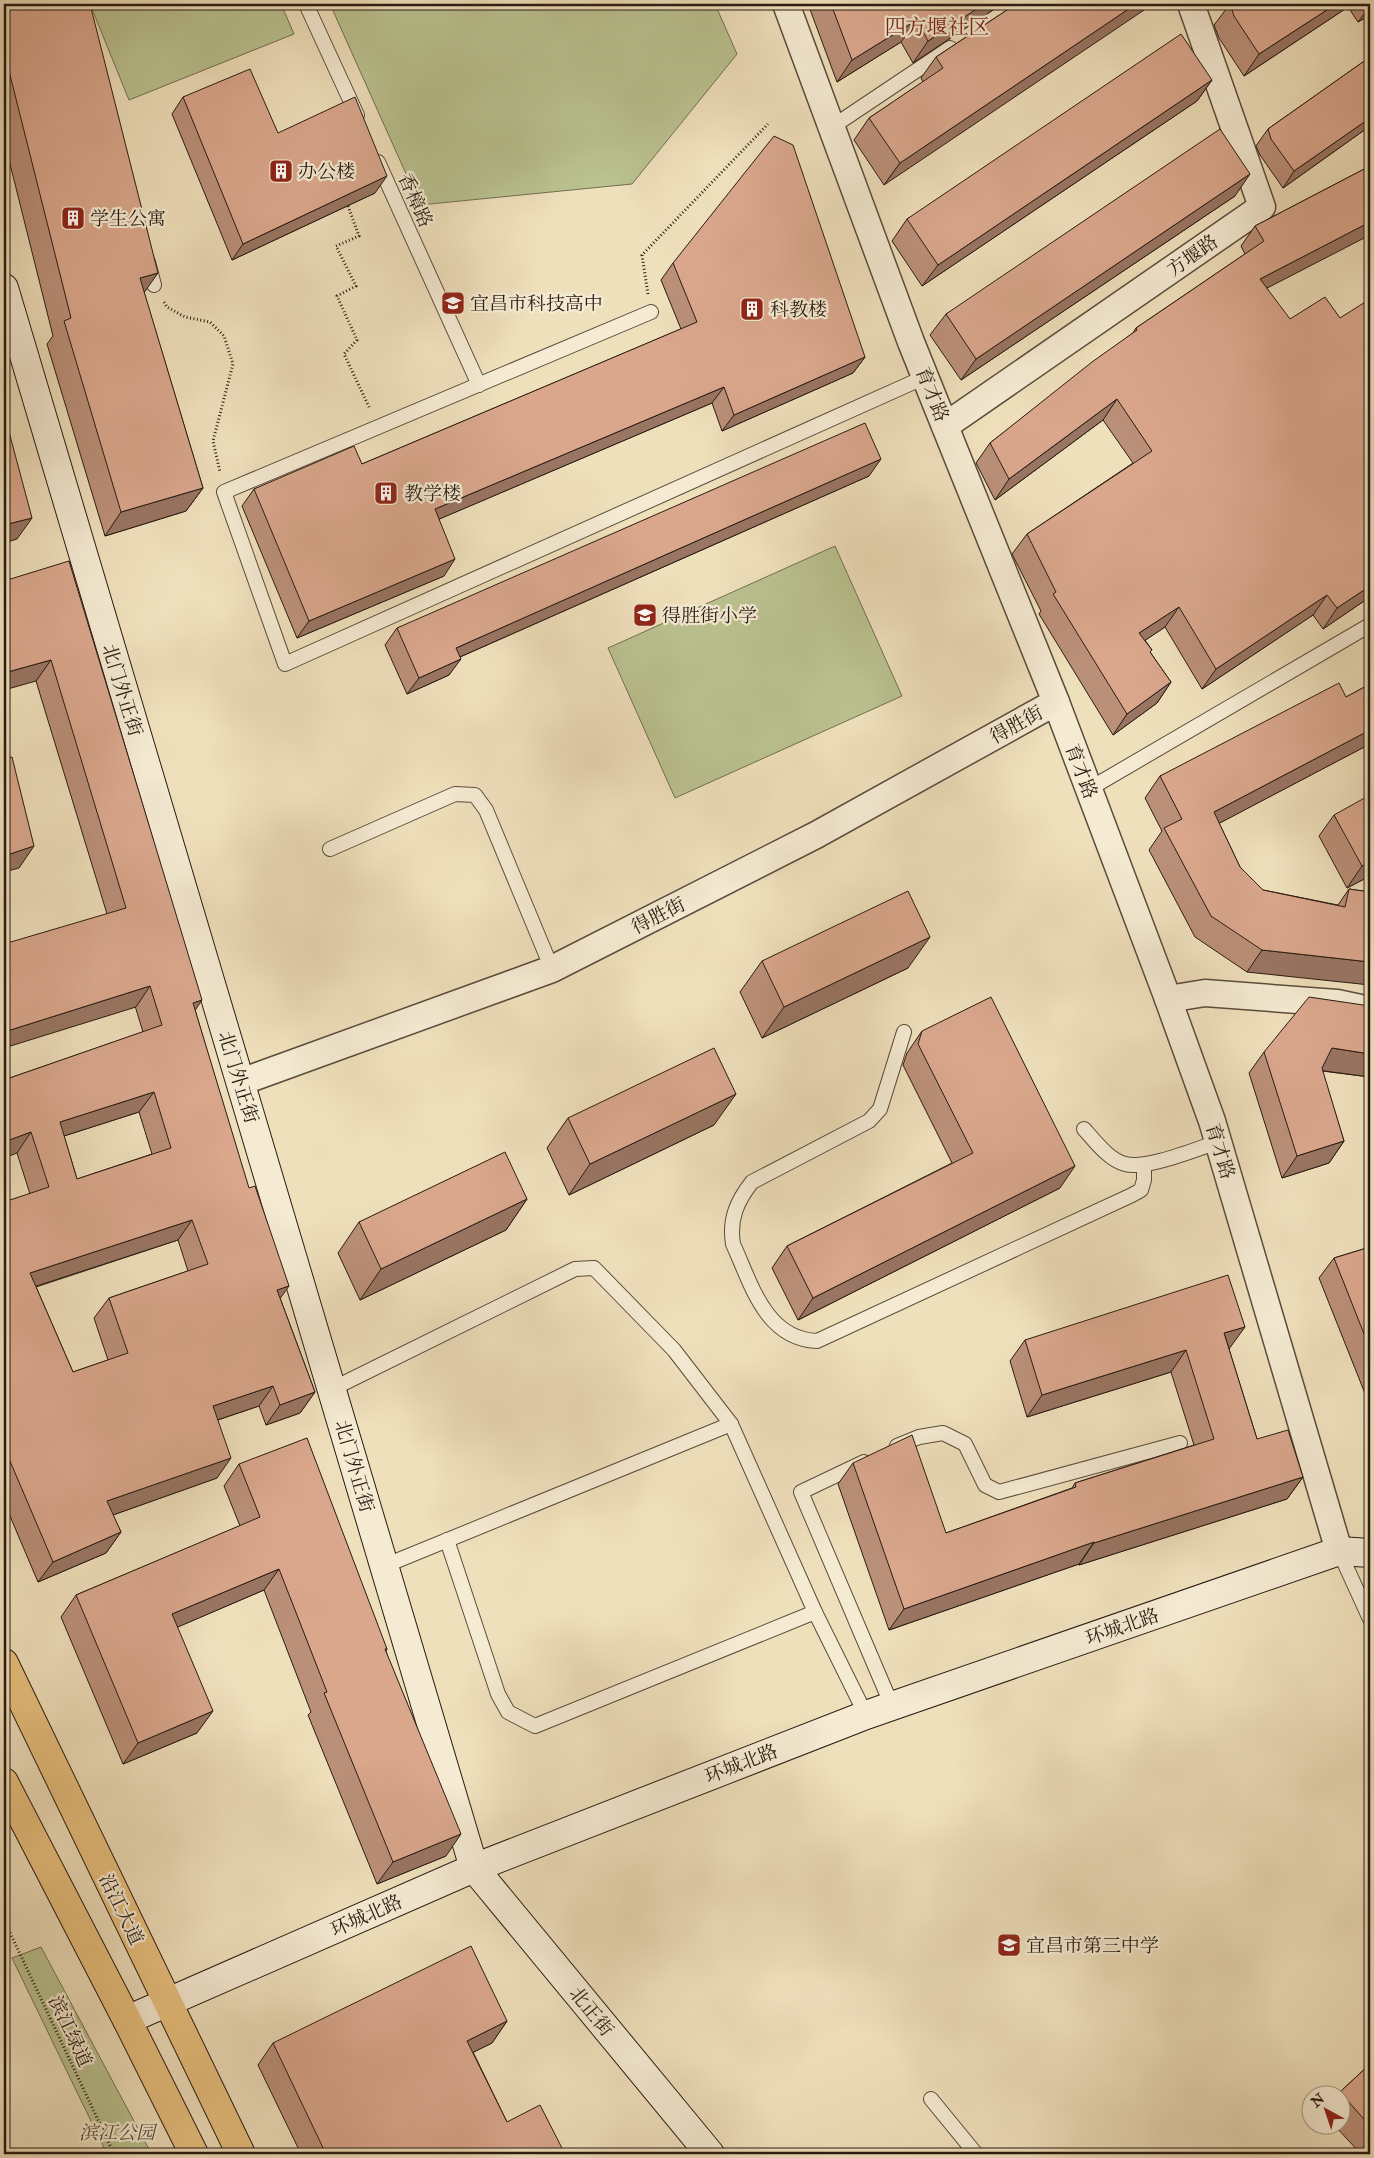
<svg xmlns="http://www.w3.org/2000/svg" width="1374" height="2158" font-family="'IM FELL Double Pica','Noto Serif SC',serif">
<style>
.green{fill:#bac290;stroke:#726e51}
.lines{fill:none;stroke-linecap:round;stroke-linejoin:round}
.lane-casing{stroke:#5a4c3c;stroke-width:16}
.street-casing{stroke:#5a4c3c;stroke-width:29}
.secondary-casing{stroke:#291b12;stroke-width:30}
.primary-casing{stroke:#291b12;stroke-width:30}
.path{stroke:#291b12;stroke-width:3;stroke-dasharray:1 2.5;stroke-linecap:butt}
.lane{stroke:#f5ebd3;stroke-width:14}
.street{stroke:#f5ebd3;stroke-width:26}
.secondary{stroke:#f5ebd3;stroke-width:28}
.primary{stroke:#e8c07e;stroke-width:28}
.wall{fill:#bb9079;stroke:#291b12;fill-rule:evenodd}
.shaded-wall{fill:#997563;stroke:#291b12}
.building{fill:#daa78d;stroke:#291b12;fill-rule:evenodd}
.labels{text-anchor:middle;stroke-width:4.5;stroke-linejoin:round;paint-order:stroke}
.poi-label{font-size:19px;fill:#291b12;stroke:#f5ebd3;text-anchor:start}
.street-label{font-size:19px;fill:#291b12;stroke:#f5ebd3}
.park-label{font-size:19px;font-style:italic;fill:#544d38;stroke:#f5ebd3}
.quarter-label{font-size:21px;fill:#7a1f14;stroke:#f5ebd3}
</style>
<rect width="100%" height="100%" fill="#efe0bc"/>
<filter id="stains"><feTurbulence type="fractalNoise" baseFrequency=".004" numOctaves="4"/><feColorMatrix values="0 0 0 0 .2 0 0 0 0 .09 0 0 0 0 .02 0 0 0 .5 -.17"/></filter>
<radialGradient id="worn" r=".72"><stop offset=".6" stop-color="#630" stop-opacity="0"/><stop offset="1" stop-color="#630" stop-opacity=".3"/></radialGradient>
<g class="green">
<path d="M90,4H281L294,34L129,100Z"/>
<path d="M330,4H715L737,54L632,184L420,205Z"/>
<path d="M835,546L902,696L675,798L608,648Z"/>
<path d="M41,1947L151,2153V2154H107L12,1958Z"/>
</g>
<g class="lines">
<g class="lane-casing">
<g id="lane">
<path d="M306,4L357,115"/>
<path d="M832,127L950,48"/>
<path d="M378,162L479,385"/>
<path d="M148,262L154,285"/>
<path d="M651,312L224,492L285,664L925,377"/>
<path d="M1089,789L1370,625"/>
<path d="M330,849L455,794L475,795L486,810L552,969"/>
<path d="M904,1032L880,1109L869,1121L752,1182C737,1201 729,1219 733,1244C751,1283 765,1339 817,1341L1132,1195L1141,1190L1144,1180V1166"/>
<path d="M1084,1129C1095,1141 1109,1160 1125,1164C1146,1170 1196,1149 1218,1142"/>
<path d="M332,1389L575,1269L594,1268L674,1350L731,1424L815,1612L866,1715"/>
<path d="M897,1446L919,1437L943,1433L965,1444L985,1485L999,1492L1180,1443"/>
<path d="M864,1462L801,1492L892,1706"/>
<path d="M447,1540L498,1694L508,1712L535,1726L815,1612"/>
<path d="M1339,1551L1370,1619"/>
<path d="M384,1566L731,1424"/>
<path d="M931,2099L976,2154"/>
</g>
</g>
<g class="street-casing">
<g id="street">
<path d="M786,4L911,342L1056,702L1168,999L1212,1121L1339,1551"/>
<path d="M945,426L1262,207L1191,4"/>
<path d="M1168,999L1205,993L1337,1003L1370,1010"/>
<path d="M241,1082L552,969L816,835L1056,702"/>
</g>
</g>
<g class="secondary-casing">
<g id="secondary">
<path d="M4,288L474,1868L710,2154"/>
<path d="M127,2020L474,1868L866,1715L1339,1551L1370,1553"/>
</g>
</g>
<g class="primary-casing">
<g id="primary">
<path d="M4,1663L241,2154"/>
<path d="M4,1782L127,2020L194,2154"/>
</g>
</g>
<g class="path">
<path d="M348,206L359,236L336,246L356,286L337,296L357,340L344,354L370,409"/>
<path d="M648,294L642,255L768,124"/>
<path d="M164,302L167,307L185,317L210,322L224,336L233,364L213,441L220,472"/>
<path d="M4,1920L114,2154"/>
</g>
<use href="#lane" class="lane"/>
<use href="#street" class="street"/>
<use href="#secondary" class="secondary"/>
<use href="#primary" class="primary"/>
</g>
<g class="wall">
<path d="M4,4L144,293L203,488L186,511L105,536L47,344L53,336L4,140Z"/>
<path d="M808,4H1002L913,63L901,42L837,82Z"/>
<path d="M1016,4L884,185L854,140L869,118L923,82L921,78L936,57Z"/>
<path d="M1230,4H1370V15L1358,22L1348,7L1244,76L1219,38L1214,25Z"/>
<path d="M1370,57V126L1283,188L1260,155L1256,146L1268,129Z"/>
<path d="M1212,80L1197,101L922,286L892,241L907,219Z"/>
<path d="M183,97L375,193L232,260L172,114Z"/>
<path d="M1370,166L1267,288L1370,597L1323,629L1313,615L1202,689L1165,627L1145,640L1152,650L1150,652L1171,682L1157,703L1113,735L1039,614L1041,611L1012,554L1027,534L1133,463L1103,420L995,500L976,463L990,443L1133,333L1136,328L1245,254L1241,246L1255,226Z"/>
<path d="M1235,196L961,380L930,335L946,314Z"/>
<path d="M673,263L865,357L853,373L722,431L712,403L439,519L444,576L297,638L242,506L254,489L362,464L681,329L661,280Z"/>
<path d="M869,476L460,657L449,675L407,694L385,645L397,628Z"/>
<path d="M69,561L195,1010L280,1298L315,1392L300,1413L266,1425L259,1406L218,1420L217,1478L113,1515L121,1532L106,1553L38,1582L4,1502V1202L30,1194L17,1153L4,1080L143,1032L36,681ZM139,1112L152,1154L77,1179L64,1136ZM178,1240L188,1271L109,1298L94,1318L108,1360L73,1372L36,1287Z"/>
<path d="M1370,684V744L1219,823L1240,867L1263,890L1338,905L1349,889L1370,892L1247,972L1195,937L1149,850L1162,831L1145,798L1160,776L1346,697Z"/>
<path d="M1334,815L1370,876L1347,888L1319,836Z"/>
<path d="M762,961L908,968L762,1038L740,992Z"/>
<path d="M1370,1006V1077L1322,1071L1344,1141L1329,1163L1282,1178L1249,1073L1264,1052Z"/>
<path d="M922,1031L1060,1188L798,1320L772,1268L787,1246L952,1163L903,1065L907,1053Z"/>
<path d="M568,1118L714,1125L569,1195L547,1148Z"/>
<path d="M527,1199L506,1230L360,1300L338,1253L359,1222Z"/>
<path d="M1370,1247V1406L1319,1278L1334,1258Z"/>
<path d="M1025,1340L1229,1349L1257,1439L1303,1477L1287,1499L1079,1565V1564L889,1630L838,1484L853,1463L946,1533L1072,1488L1075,1483L1194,1445L1171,1372L1027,1417L1010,1361Z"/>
<path d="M239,1464L387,1649L386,1651L446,1856L377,1884L308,1715L311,1712L264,1590L177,1627L197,1733L123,1764L61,1617L76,1595L240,1526L224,1486Z"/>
<path d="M507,2021L492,2043L473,2052L507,2122L565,2154H301L258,2065L273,2043Z"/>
<path d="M1370,2064V2154H1361L1335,2126H1342V2096H1337L1340,2092Z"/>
</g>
<g class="shaded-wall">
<path d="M984,4H1002L913,63L928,41Z"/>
<path d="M1136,4H1153L884,185L900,163Z"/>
<path d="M1336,4H1351L1348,7L1244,76L1259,54Z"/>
<path d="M1370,6V15L1358,22Z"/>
<path d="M917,20L901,42L837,82L852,60Z"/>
<path d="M1212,80L1197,101L922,286L938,265Z"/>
<path d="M1370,118V126L1283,188L1294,171Z"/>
<path d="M1250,174L1235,196L961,380L976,359Z"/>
<path d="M387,176L375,193L232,260L243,244Z"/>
<path d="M1370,222V235L1246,299L1260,279Z"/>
<path d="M158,273L141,297L140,278Z"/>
<path d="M865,357L853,373L722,431L734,415Z"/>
<path d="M724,387L712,403L423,526L435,509Z"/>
<path d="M1117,399L1103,420L995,500L1009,479Z"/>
<path d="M881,459L869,476L444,664L456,648Z"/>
<path d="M203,488L186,511L105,536L121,512Z"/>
<path d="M32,518L17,539L4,543V525Z"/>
<path d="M455,559L444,576L297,638L309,621Z"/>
<path d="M1370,586V597L1323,629L1337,608Z"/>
<path d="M1327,595L1313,615L1202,689L1216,669Z"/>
<path d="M1179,607L1165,627L1125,654L1139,633Z"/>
<path d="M461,659L449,675L407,694L419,678Z"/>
<path d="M51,660L36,681L4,690V673Z"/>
<path d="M1171,682L1157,703L1113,735L1127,714Z"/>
<path d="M1370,730V744L1199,834L1214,812Z"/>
<path d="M34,846L19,868L4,872V856Z"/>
<path d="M1370,862V876L1347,888L1362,866Z"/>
<path d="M930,937L908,968L762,1038L784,1007Z"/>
<path d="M1262,950L1370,962V985L1247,972Z"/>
<path d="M150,986L136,1007L4,1048V1032Z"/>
<path d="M202,1000L188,1021L193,1003Z"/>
<path d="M1332,1048L1370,1054V1077L1317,1070Z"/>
<path d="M154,1092L139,1112L45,1142L60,1122Z"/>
<path d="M736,1094L714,1125L569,1195L590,1164Z"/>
<path d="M31,1132L17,1153L4,1158V1142Z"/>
<path d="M1344,1141L1329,1163L1282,1178L1297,1156Z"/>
<path d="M1075,1166L1060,1188L798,1320L813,1298Z"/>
<path d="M527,1199L506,1230L360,1300L381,1269Z"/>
<path d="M192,1220L178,1240L15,1293L30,1273Z"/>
<path d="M289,1286L274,1307L277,1290Z"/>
<path d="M1245,1327L1229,1349L1224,1333Z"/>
<path d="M1186,1350L1171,1372L1027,1417L1042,1395Z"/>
<path d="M273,1386L259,1406L199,1426L213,1406Z"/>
<path d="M315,1392L300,1413L266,1425L280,1405Z"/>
<path d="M231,1458L217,1478L93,1522L107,1501Z"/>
<path d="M1303,1477L1287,1499L1079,1565L1094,1543Z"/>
<path d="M121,1532L106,1553L38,1582L53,1562Z"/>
<path d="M1094,1542L1079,1564L889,1630L904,1609Z"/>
<path d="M279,1569L264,1590L157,1636L172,1614Z"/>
<path d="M213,1711L197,1733L123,1764L138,1743Z"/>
<path d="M461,1834L446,1856L377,1884L393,1862Z"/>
<path d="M507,2021L492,2043L452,2063L467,2041Z"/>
</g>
<g class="building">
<path d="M4,4H90L158,273L140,278L203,488L121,512L64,321L71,318L4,51Z"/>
<path d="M831,4H984L928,41L917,20L852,60Z"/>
<path d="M1016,4H1136L900,163L869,118L943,68L936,57Z"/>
<path d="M1230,4H1336L1259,54L1234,16Z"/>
<path d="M1181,34L1212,80L938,265L907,219Z"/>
<path d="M1370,57V118L1294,171L1271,139L1268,129Z"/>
<path d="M250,69L278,133L355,97L387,176L243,244L183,97Z"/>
<path d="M1220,129L1250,174L976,359L946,314Z"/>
<path d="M774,136L793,145L865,357L734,415L724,387L435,509L455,559L309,621L254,489L354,446L362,464L697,322L673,263Z"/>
<path d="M1370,166V222L1260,279L1290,319L1325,297L1340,318L1370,299V586L1337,608L1327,595L1216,669L1179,607L1139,633L1152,650L1150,652L1171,682L1127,714L1053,594L1056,592L1027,534L1152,451L1117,399L1009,479L990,443L1092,362L1137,330L1136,328L1264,241L1255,226Z"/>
<path d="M4,413L32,518L4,525Z"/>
<path d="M865,423L881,459L456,648L461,659L419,678L397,628Z"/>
<path d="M69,561L202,1000L193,1003L249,1188L255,1186L289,1286L277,1290L315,1392L280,1405L273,1386L213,1406L231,1458L107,1501L121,1532L53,1562L4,1447V1202L49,1187L31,1132L4,1142V1080L162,1025L150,986L4,1032V944L126,908L51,660L4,673V581ZM154,1092L171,1148L77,1179L60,1122ZM192,1220L208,1264L109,1298L128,1353L73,1372L30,1273Z"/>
<path d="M1339,683L1346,697L1370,684V730L1214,812L1240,867L1263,890L1345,907L1349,889L1370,892V962L1262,950L1211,916L1164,828L1182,819L1160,776Z"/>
<path d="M12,757L34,846L4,856V759Z"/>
<path d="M1370,795V862L1362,866L1334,815Z"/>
<path d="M908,891L930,937L784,1007L762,961Z"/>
<path d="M991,997L1075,1166L813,1298L787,1246L973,1153L918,1044L922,1031Z"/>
<path d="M1309,997L1370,1006V1054L1332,1048L1322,1068L1344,1141L1297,1156L1264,1052Z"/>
<path d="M714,1048L736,1094L590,1164L568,1118Z"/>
<path d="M505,1152L527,1199L381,1269L359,1222Z"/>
<path d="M1370,1247V1349L1334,1258Z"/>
<path d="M1228,1275L1245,1327L1224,1333L1257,1439L1288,1430L1303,1477L1094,1543V1542L904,1609L853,1463L912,1435L946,1533L1076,1487L1075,1483L1214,1439L1186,1350L1042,1395L1025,1340Z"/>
<path d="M307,1438L387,1649H385L461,1834L393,1862L324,1693L327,1692L279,1569L172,1614L213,1711L138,1743L76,1595L260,1517L239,1464Z"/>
<path d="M471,1946L507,2021L467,2041L507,2122L540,2105L565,2154H326L273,2043Z"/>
<path d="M1370,2064V2126L1340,2092Z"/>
</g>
<defs>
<g id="building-square" transform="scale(1.25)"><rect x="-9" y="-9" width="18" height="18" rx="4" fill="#8f2418" stroke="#f5ebd3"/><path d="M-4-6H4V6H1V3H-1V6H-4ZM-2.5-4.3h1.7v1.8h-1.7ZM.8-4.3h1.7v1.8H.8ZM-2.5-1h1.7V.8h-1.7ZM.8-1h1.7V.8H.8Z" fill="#fff"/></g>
<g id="school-square" transform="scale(1.25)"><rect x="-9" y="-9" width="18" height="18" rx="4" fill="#8f2418" stroke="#f5ebd3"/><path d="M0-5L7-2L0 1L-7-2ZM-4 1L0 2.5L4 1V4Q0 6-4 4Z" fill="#fff"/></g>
</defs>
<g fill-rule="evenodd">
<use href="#building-square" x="281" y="171"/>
<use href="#building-square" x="73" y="218"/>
<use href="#school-square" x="453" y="303"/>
<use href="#building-square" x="752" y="309"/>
<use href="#building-square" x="386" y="493"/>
<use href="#school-square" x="645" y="615"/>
<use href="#school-square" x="1009" y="1945"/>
</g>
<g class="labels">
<g class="poi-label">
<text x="298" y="178">办公楼</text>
<text x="90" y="225">学生公寓</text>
<text x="470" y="310">宜昌市科技高中</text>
<text x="770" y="316">科教楼</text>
<text x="404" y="500">教学楼</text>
<text x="662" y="622">得胜街小学</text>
<text x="1026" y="1952">宜昌市第三中学</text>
</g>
<g class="street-label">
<text transform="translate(416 200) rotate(66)" y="7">香樟路</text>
<text transform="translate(1192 255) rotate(-35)" y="7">方堰路</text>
<text transform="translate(933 394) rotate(68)" y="7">育才路</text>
<text transform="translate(123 690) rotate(73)" y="7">北门外正街</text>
<text transform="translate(1016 724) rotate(-29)" y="7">得胜街</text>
<text transform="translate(1082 771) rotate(69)" y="7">育才路</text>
<text transform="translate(658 915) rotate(-27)" y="7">得胜街</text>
<text transform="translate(239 1077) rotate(73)" y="7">北门外正街</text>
<text transform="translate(1221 1151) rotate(73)" y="7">育才路</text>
<text transform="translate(355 1466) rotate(74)" y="7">北门外正街</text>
<text transform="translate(1122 1626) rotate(-19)" y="7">环城北路</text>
<text transform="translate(741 1763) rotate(-21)" y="7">环城北路</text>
<text transform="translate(122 1909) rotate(64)" y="7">沿江大道</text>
<text transform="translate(366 1915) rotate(-24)" y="7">环城北路</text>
<text transform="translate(592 2011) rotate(51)" y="7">北正街</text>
<text transform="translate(71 2031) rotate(65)" y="7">滨江绿道</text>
</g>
<g class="park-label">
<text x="117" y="2139">滨江公园</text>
</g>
<g class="quarter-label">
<text x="937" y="34">四方堰社区</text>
</g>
</g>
<rect width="1374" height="2158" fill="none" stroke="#efe0bc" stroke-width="20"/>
<rect x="5" y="5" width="1364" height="2148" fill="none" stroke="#291b12" stroke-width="2.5"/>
<rect x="10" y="10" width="1354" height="2138" fill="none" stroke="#291b12"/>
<g transform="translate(1326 2110) rotate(320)"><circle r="24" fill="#f5ebd3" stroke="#a39886"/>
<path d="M0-4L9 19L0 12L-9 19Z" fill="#8f2418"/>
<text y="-8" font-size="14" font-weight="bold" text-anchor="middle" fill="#291b12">N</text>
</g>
<rect width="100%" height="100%" filter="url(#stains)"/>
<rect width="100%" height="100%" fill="url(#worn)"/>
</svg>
